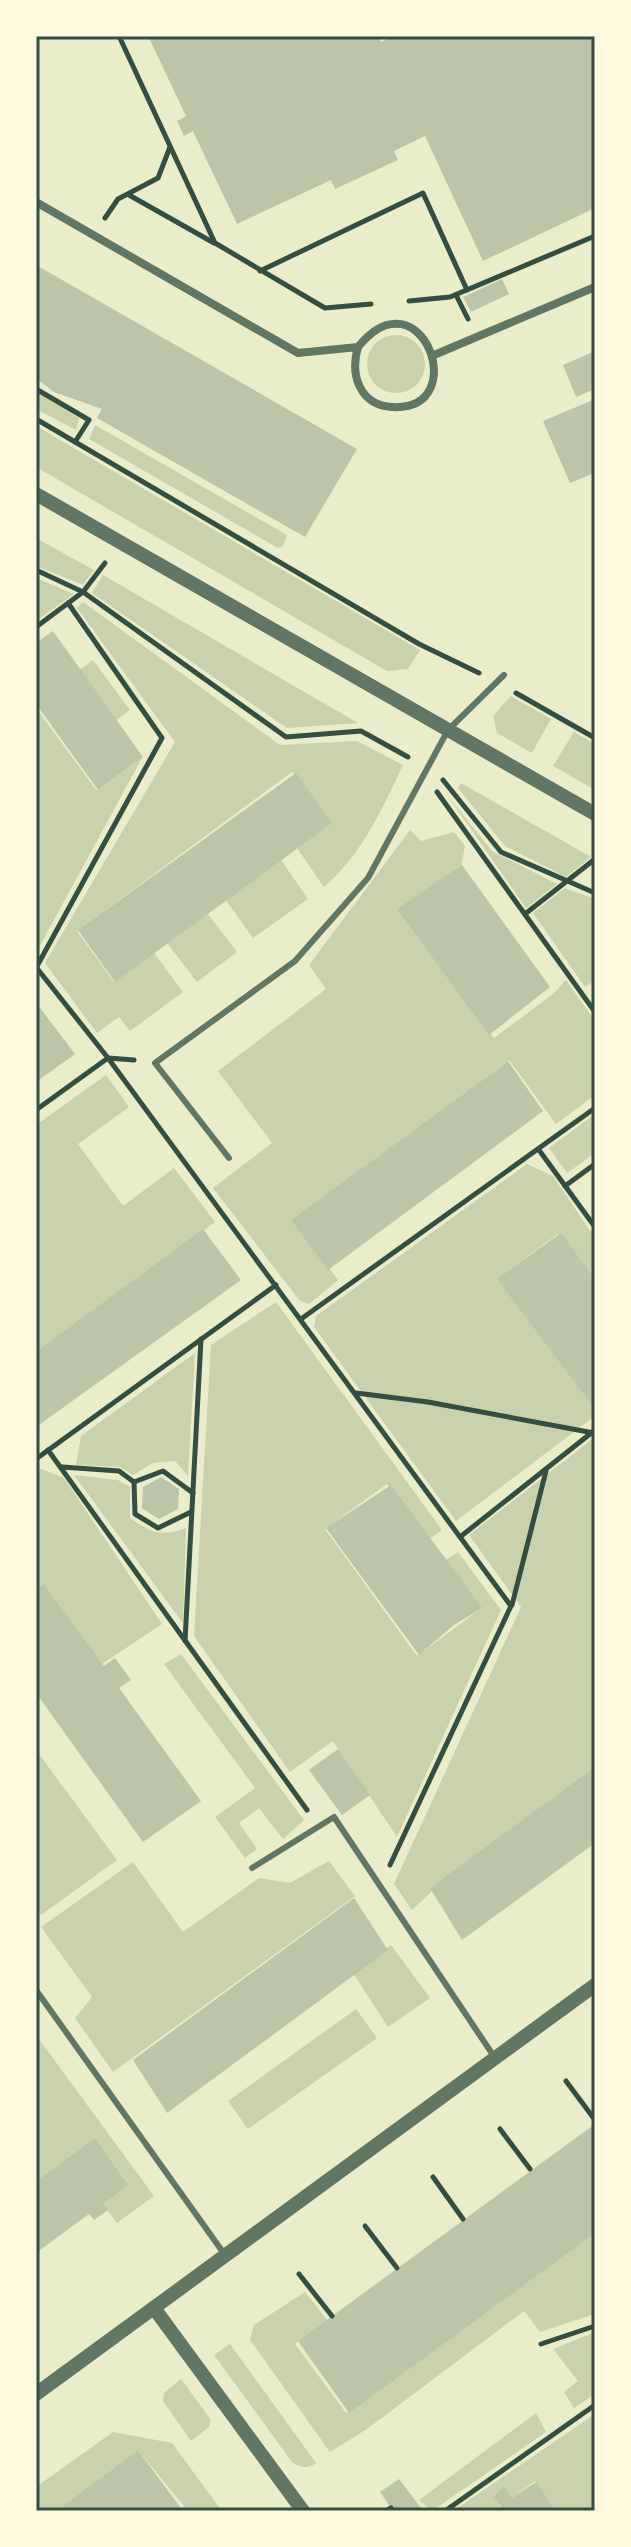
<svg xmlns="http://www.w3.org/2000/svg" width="631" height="2547" font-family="Cabin,sans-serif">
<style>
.green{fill:#cad2ad}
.building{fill:#bcc5a7}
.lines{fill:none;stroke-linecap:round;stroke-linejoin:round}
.path{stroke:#344e41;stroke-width:5}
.service{stroke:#617663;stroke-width:6}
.minor{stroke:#617663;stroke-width:8}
.tertiary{stroke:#617663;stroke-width:14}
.neatline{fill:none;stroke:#344e41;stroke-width:3}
</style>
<rect width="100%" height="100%" fill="#e9edc9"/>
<g class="green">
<circle cx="396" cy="364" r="29"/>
<path d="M36,392L79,418L76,430L36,409Z"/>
<path d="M95,425L287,535L283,546L278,548L89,439Z"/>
<path d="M36,426L420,650L408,669L387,671L36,467Z"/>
<path d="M36,538L94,570L83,585L36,566Z"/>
<path d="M103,575L358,723L287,728L92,593Z"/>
<path d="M36,578L74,594L36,621Z"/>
<path d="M83,602L280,745L357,741L403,765C381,811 363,853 324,887L297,848L329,823L292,772L77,931L114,982L154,953L183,992L130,1031L119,1017L97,1033L45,963L175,742L77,608Z"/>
<path d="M93,660L130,710L115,721L78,671Z"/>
<path d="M511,696L551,719L532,753L497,733L493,716Z"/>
<path d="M36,708L97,791L142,758L37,951Z"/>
<path d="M574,732L595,744V790L553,766Z"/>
<path d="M461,783L591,857L566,877L505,846L458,788Z"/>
<path d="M447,795L492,851L557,884L526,908Z"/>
<path d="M410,830L421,841L454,832L465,846L461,867L401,912L494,1038L553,994L566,980L595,1021V1095L556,1124L509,1060L293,1219L338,1280L309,1304L300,1301L213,1188L272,1143L218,1071L326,989L309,965Z"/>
<path d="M281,860L308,899L253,938L225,899Z"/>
<path d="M565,888L595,899V980L585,987L533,913Z"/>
<path d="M207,913L237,952L197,982L167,943Z"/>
<path d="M106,1075L129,1107L78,1144L123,1206L174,1168L215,1222L36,1354V1125Z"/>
<path d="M595,1114V1153L567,1173L549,1148Z"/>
<path d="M527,1164L553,1176L595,1238V1284L558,1234L499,1278L592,1405L595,1404V1416L456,1521L314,1327L316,1316Z"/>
<path d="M276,1302L442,1530L428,1540L387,1484L325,1529L417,1656L479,1610L444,1561L458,1552L501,1610L397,1837L333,1741L290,1772L194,1636L211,1345Z"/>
<path d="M195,1353L188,1476L175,1461L153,1463L133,1475L120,1467L76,1465L81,1436Z"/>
<path d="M595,1437V1771L431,1892L412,1910L394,1884L521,1607L469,1535Z"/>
<path d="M41,1469L64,1478L162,1624L102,1664L44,1584L36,1590V1473Z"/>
<path d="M74,1475L118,1480L130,1487V1518C151,1533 162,1537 186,1528L183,1623Z"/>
<path d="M181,1654L304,1820L283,1839L259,1808L239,1823L257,1849L245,1858L215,1817L255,1788L164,1664Z"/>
<path d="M36,1750L117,1860L41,1915L36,1909Z"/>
<path d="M329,1861L355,1896L113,2072L75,2018L92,1997L41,1927L133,1862L183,1932L259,1878L290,1883Z"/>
<path d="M391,1945L430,1998L388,2027L353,1973Z"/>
<path d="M356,2009L377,2038L248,2129L228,2101Z"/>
<path d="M36,2035L154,2196L117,2223L103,2204L129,2184L95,2138L36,2181Z"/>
<path d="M595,2228V2314L540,2332L524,2311L367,2429L330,2452L250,2340L254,2325L305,2292L327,2320L295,2344L346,2413Z"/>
<path d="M595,2332V2394L574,2408L564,2392L578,2381L553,2349Z"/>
<path d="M230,2344L316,2463C308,2469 300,2468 292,2462L214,2355Z"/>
<path d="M181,2379L211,2420L209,2427L191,2441L163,2401L164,2393Z"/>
<path d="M536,2413L546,2432L432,2511L419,2500Z"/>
<path d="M595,2414V2511H557L535,2481L512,2498L504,2488L493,2495L500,2507L495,2511H453Z"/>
<path d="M113,2432L172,2443L222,2511H188L138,2450L56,2511H36V2487Z"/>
</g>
<g class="building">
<path d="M148,36H378L381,42L395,36H595V208L483,261L425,136L394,151L398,160L335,189L331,180L237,224L193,131L184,136L177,121L186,116Z"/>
<path d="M36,265L357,449L305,537L97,418L102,409L54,392L36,378Z"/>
<path d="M502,279L509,294L471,312L463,297Z"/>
<path d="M595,351V389L576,397L563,365Z"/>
<path d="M593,400L595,481L592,474L570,483L543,421Z"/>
<path d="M53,631L143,757L98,790L36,704V643Z"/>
<path d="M296,773L332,823L115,982L78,930Z"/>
<path d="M462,865L550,987L489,1035L397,909Z"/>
<path d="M40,1008L75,1054L36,1082V1011Z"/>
<path d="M508,1061L543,1111L328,1270L291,1220Z"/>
<path d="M203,1229L241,1280L36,1427V1352Z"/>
<path d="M561,1233L595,1279V1402L591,1404L497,1279Z"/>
<path d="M161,1477L179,1489L178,1509L159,1519L142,1508L143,1487Z"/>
<path d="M389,1482L482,1608L454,1625L419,1655L326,1528L388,1487Z"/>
<path d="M44,1584L104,1666L115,1658L131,1680L119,1688L201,1801L143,1842L36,1693V1590Z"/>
<path d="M338,1749L370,1795L342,1815L309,1770Z"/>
<path d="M595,1767V1843L462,1940L430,1888Z"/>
<path d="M354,1898L388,1950L167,2113L133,2060Z"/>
<path d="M595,2124V2233L349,2413L298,2341Z"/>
<path d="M95,2138L129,2185L103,2204L108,2210L94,2220L89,2214L36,2253V2181Z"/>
<path d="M138,2450L183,2511H56Z"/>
<path d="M399,2479L421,2508L417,2511H393L380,2492Z"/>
<path d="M536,2482L557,2511H495L501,2507L493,2496L504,2487L512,2498Z"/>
</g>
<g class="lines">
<g class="path">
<path d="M119,36L215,243L325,308L371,304"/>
<path d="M129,195L214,243"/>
<path d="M105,218L118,199L158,178L170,147"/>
<path d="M260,271L423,193L467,290"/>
<path d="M456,295L468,319"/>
<path d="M409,301L450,297L595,236"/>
<path d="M36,389L89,420L75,442"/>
<path d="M36,419L419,644L479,673"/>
<path d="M36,570L83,592L286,737L361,731L408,757"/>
<path d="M36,627L83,592L105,563"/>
<path d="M516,693L595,738"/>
<path d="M443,780L501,852L595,893"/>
<path d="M437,792L595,1012"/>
<path d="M525,914L595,859"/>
<path d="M36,967L108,1058L460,1537L595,1430"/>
<path d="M36,968L162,738L68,603"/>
<path d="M36,1110L108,1058L134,1060"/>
<path d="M539,1150L595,1227"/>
<path d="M565,1186L595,1164"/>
<path d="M301,1319L595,1108"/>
<path d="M356,1393L428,1402L594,1433"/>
<path d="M48,1450L307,1810"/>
<path d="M36,1459L276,1285"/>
<path d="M62,1467L119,1471L134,1482L163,1471L193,1493"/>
<path d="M134,1482L135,1514L158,1528L191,1512"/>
<path d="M512,1605L546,1471"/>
<path d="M185,1641L201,1339"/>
<path d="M390,1865L511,1606L460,1537"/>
<path d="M566,2081L595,2120"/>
<path d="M500,2129L530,2169"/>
<path d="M433,2177L463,2219"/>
<path d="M365,2226L397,2268"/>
<path d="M299,2274L332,2316"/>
<path d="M541,2344L595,2326"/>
<path d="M386,2511L391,2508"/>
<path d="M445,2511L595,2405"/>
</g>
<g class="service">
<path d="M229,1158L155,1063L295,961L368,878L448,730L504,675"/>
<path d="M252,1868L334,1817L495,2058"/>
<path d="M36,1990L225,2255"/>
</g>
<g class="minor">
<path d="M36,202L298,353L358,347C421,269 474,412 392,407C359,405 350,374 358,347"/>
<path d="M434,355L595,287"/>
</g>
<g class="tertiary">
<path d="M36,494L595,814"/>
<path d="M154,2308L303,2511"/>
<path d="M36,2394L595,1985"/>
</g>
</g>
<rect width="631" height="2547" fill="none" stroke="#fefae0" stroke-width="76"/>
<rect x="38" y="38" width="555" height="2471" class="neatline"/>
</svg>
